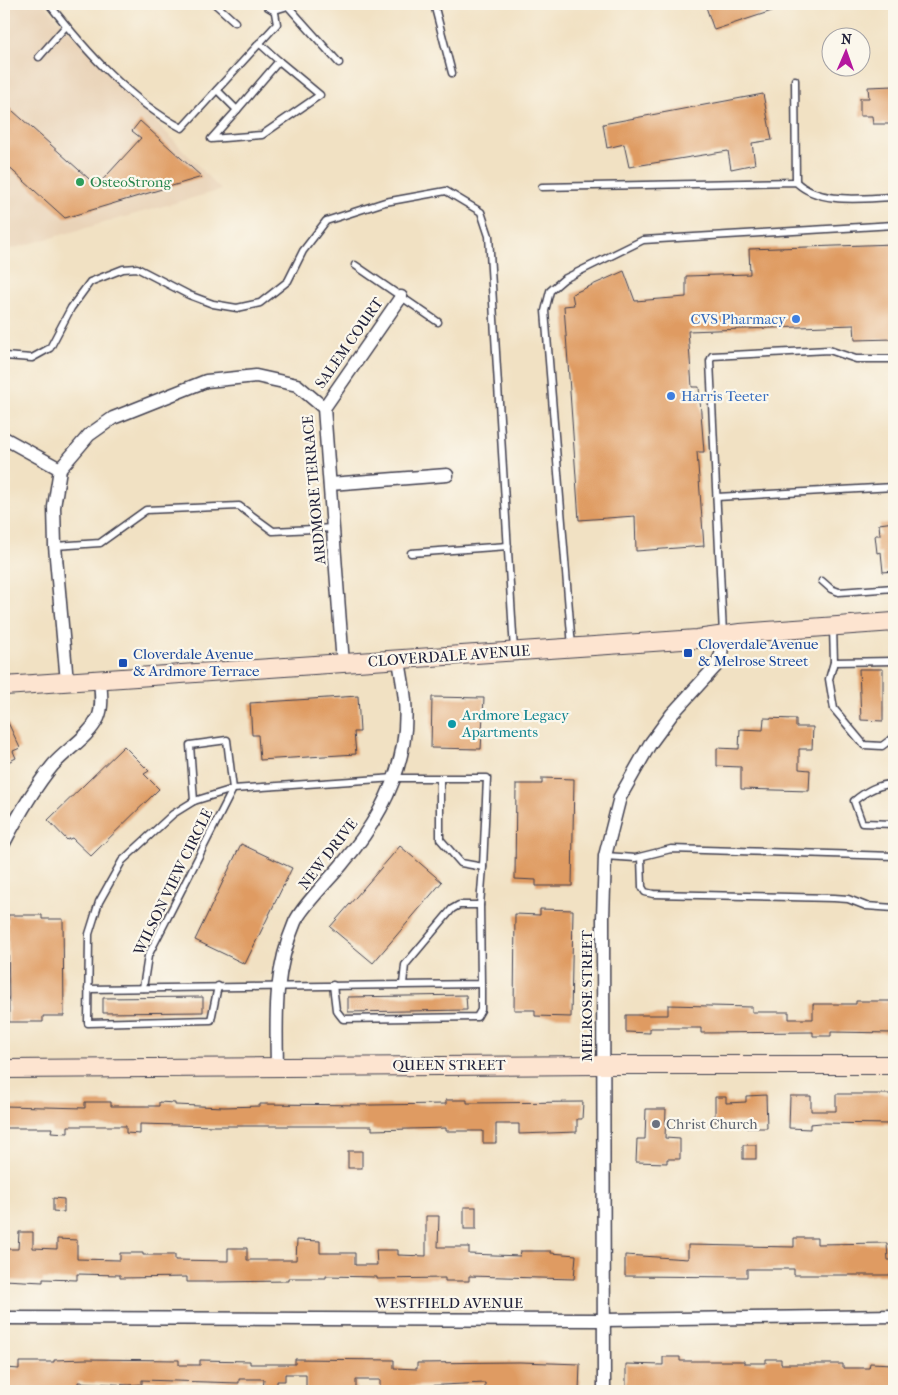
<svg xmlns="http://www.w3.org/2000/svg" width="898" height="1395" font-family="'IM FELL French Canon',serif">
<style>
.built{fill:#e9d3b8}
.building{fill:#df9b62}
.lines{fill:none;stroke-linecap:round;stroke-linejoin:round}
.lane-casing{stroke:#413f4f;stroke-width:9}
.street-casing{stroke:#413f4f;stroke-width:15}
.secondary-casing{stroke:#413f4f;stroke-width:20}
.lane{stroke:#fff;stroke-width:6}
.street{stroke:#fff;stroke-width:12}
.secondary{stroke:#fde4d0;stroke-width:18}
.leisure-dot{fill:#2e9e5b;stroke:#fbf7ec;stroke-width:2}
.shop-dot{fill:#3f7fe0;stroke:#fbf7ec;stroke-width:2}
.transit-dot{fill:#1a4fb4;stroke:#fbf7ec;stroke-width:2}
.culture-dot{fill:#0f9aa8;stroke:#fbf7ec;stroke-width:2}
.worship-dot{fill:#6b7280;stroke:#fbf7ec;stroke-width:2}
.labels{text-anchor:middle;stroke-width:4.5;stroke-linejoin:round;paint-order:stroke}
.leisure-label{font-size:15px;fill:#27864d;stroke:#fbf7ec;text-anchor:start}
.shop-label{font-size:15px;fill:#366cbe;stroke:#fbf7ec;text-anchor:end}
.street-label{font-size:15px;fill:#22223b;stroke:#fbf7ec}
.transit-label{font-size:15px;fill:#164399;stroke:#fbf7ec;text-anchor:start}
.culture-label{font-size:15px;fill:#0d838f;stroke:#fbf7ec;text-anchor:start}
.worship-label{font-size:15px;fill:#5b616d;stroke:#fbf7ec;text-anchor:start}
</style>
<rect width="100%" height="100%" fill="#fbf7ec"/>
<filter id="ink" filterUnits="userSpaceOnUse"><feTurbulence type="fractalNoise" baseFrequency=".02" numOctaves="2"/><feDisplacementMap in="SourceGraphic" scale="10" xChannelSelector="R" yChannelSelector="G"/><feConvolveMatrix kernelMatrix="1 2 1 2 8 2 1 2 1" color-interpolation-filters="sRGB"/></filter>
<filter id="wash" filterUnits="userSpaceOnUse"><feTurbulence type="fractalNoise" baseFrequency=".0096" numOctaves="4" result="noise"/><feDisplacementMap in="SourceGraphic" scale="20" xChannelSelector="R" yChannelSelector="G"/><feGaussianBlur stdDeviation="1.12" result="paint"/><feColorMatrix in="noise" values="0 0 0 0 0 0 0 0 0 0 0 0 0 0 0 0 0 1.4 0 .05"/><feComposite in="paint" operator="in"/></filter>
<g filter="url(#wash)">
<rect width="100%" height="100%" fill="#f1e1c3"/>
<path class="built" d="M4,4H44L221,190L4,251Z"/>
<g id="blocks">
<g class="building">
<path d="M705,4H787V6L714,30Z"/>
<path d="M894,86V124H873L872,116H860V98H869L868,87Z"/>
<path d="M763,94L772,140L752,143L755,164L731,169L728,151L629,167L624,144L607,148L603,124Z"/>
<path d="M4,103L97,186L141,138L132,131L140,121L202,177L65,218L4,163Z"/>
<path d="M894,244V339L855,340L854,325L688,331L692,387H699L704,452H697L704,546L636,551L635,516L579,520L564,306L574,305L572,294L624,271L635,301L686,297V276L750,274L749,249Z"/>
<path d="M894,522V571L883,572L881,552L877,553L875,535H880L879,524Z"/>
<path d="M859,669H883V721L861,720Z"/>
<path d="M358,696L360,732H354L356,754L260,760L258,735H252L250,703Z"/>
<path d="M432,697L484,698L481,749L431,748Z"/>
<path d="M4,714L20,748L13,751L16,758L4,764Z"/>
<path d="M764,718L796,719V727H813L812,749H799V769L810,770L809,791L741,789V767L717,766V748L739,749L740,729L763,730Z"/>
<path d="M124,746L149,771L144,774L159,789L91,856L72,838L67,840L48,820Z"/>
<path d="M542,778L574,779L572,886H536V880L515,879L516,784H542Z"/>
<path d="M241,844L292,868L245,964L195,940Z"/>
<path d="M400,846L442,882L373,963L330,927Z"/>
<path d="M540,909L573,910L571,1017L535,1016V1010H514L515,914L540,915Z"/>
<path d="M8,915H42V919H63L64,1016H43V1022H9Z"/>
<path d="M466,995L467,1010L348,1012V997Z"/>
<path d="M203,997V1012L103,1013V998Z"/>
<path d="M856,1001H894V1033L831,1032V1036H813V1032L701,1033V1028H650V1033L626,1032V1015H668V1005L752,1007V1012H789V1019H813V1004H856Z"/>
<path d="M836,1094H894V1119H890V1124L821,1123L810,1124V1129L789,1128L790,1096H811V1111H836Z"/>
<path d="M766,1095L767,1128H747V1122H715V1097H726V1103L746,1102V1096Z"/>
<path d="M446,1100H467V1103L583,1102L582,1119H577V1132L519,1134V1124H496V1143H483V1131H446V1128L372,1130V1126H214L140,1124V1134L126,1133V1126H68V1133L51,1132L52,1128H4V1106L85,1108V1102H111V1106H159V1102L175,1103V1105L224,1107L260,1106V1104L372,1105L446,1104Z"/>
<path d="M646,1109H666L665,1138L680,1139V1159H667V1163L636,1162L637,1139H645Z"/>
<rect x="743" y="1145" width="13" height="14"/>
<rect x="348" y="1151" width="14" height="17"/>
<path d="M53,1198L64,1199V1212L53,1211Z"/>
<rect x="464" y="1207" width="12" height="22"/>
<path d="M426,1216H439L438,1247H469V1254L520,1256L521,1251H551V1253L576,1255L574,1279L469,1276V1281H445V1278L377,1279V1277L326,1276V1278H288V1281L215,1282H187V1277L120,1278V1275L77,1274V1280L43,1279V1282L4,1280V1249H18L19,1232H33V1248L57,1249V1239L77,1240V1259L120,1260V1253H143V1255H175V1260L228,1261V1248H247V1260H296L297,1240L320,1241V1253H355V1265H377L376,1250H398V1255L426,1256Z"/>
<path d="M794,1238H817V1244L887,1243L888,1260H894V1275H794V1269H747V1277L625,1276V1255L688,1259V1245L794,1247Z"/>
<path d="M663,1357H680V1361H744V1363H766V1359H781V1364H843V1368H869L870,1363L894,1364V1390L857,1388V1390L846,1391L626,1389V1364L663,1365Z"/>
<path d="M86,1359L179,1360V1365H200V1360L250,1361V1364H295V1359L394,1360V1368L417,1369V1363L520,1362L580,1364L579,1391H493L485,1390V1383L380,1388V1380H356V1390H306V1374H285V1381H277V1391H263L264,1379H239V1383L142,1380V1384L129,1385L78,1382V1390L6,1391V1368L19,1369V1362H54V1360Z"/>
</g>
</g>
</g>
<g filter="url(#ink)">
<use href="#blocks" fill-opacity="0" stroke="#413f4f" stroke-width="1"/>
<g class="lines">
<g class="lane-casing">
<g id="lane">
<path d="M49,4C85,50 130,101 182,128L277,24L274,7"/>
<path d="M215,4L235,22"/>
<path d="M286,4L339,63"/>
<path d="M434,4L452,73"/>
<path d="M39,57L66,26"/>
<path d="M795,80L796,182"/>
<path d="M217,90L237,110L279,61L259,43"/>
<path d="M237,110L211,139L262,135L320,95L279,61"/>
<path d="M542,187L796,182C820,205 863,198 894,197"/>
<path d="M355,265L438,322"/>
<path d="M4,356L32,358L50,348L71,308L90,282L123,269L137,268L189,295L213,304L237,308L260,303L288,281L303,251L326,221L385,202L446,191L481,212L489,236L514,651"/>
<path d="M717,497L894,487"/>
<path d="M55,546L100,543L146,510L239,506L273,531L334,528"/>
<path d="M411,553L508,546"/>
<path d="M822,581L831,589L839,592L894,588"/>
<path d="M893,624L894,640"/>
<path d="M833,628L834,662L829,679L834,709L864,745L882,746L894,737"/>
<path d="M723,634L710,361L712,356L829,350L856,359H894"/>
<path d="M572,647L545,311L550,291L564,279L643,240L894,225"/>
<path d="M834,662L894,661"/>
<path d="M894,784C878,784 866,791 854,801L862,823L894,824"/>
<path d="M605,856L635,858L671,849L894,856"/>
<path d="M641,857L642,887L645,892L653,894L834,898L848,899L866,906L894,908"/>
<path d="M403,984L405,965L452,909L459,905H480"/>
<path d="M333,985L336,1010L343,1019L477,1017L481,1010V984"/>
<path d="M218,986L211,1020L88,1023L89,934L99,902L122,861L173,814L194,801L233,789L395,778H487L483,867L461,863L440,839V778"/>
<path d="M143,988L148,956L233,789L227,740L190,745L194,801"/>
<path d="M88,989L481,984L480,905L483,867"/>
</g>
</g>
<g class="street-casing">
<g id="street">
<path d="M269,4L274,7L284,4"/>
<path d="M324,408L401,297"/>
<path d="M4,438L60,469"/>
<path d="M330,484L447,475"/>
<path d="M67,682L55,546L54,507L60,469L89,435L113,418L206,381L217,380L256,376L297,385L324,408L343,664"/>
<path d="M4,843C18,816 33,789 53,765C67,749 88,738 98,718C103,707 101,692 100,680"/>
<path d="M277,1066C276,1014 274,971 295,922C302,906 331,878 343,863C381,818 410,762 405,701C404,688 401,674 399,660"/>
<path d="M4,1318L603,1320L894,1316"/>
<path d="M604,1391L603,918L605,856L620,797L650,744L672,714L715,667L721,655L723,636"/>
</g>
</g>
<g class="secondary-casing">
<g id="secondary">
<path d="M4,686L697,639L740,633L894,622"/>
<path d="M4,1069L603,1065H894"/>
</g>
</g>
<use href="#lane" class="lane"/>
<use href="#street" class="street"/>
<use href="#secondary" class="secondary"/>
</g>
</g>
<circle class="leisure-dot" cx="80" cy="182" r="5"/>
<g class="shop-dot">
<circle cx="796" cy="319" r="5"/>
<circle cx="671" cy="396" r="5"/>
</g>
<g class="transit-dot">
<rect x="683" y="648" width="10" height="10" rx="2.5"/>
<rect x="118" y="658" width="10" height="10" rx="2.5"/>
</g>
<circle class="culture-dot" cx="452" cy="724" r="5"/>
<circle class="worship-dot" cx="656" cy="1124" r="5"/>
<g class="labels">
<g class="leisure-label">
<text x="90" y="187">OsteoStrong</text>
</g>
<g class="shop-label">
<text x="786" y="324">CVS Pharmacy</text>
<text x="681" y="401" text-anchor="start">Harris Teeter</text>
</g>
<g class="street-label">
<text transform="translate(349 343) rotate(-55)" y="5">SALEM COURT</text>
<text transform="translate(314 490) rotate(-95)" y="5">ARDMORE TERRACE</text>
<text transform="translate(449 656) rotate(-4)" y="5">CLOVERDALE AVENUE</text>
<text transform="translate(328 854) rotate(-52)" y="5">NEW DRIVE</text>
<text transform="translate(173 882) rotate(-64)" y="5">WILSON VIEW CIRCLE</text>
<text transform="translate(587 996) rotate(-90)" y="5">MELROSE STREET</text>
<text x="449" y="1070">QUEEN STREET</text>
<text x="449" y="1308">WESTFIELD AVENUE</text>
</g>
<g class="transit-label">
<text x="698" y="649">Cloverdale Avenue<tspan x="698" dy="17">&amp; Melrose Street</tspan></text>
<text x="133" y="659">Cloverdale Avenue<tspan x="133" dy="17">&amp; Ardmore Terrace</tspan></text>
</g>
<g class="culture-label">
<text x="462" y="720">Ardmore Legacy<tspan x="462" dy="17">Apartments</tspan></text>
</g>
<g class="worship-label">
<text x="666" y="1129">Christ Church</text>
</g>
</g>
<rect width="898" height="1395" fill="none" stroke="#fbf7ec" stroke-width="20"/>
<g transform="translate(846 52) rotate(2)"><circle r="24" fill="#fbf7ec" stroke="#a4a2a5"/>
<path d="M0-4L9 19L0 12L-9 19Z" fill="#b5179e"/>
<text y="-8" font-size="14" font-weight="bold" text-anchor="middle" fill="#22223b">N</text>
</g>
</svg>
